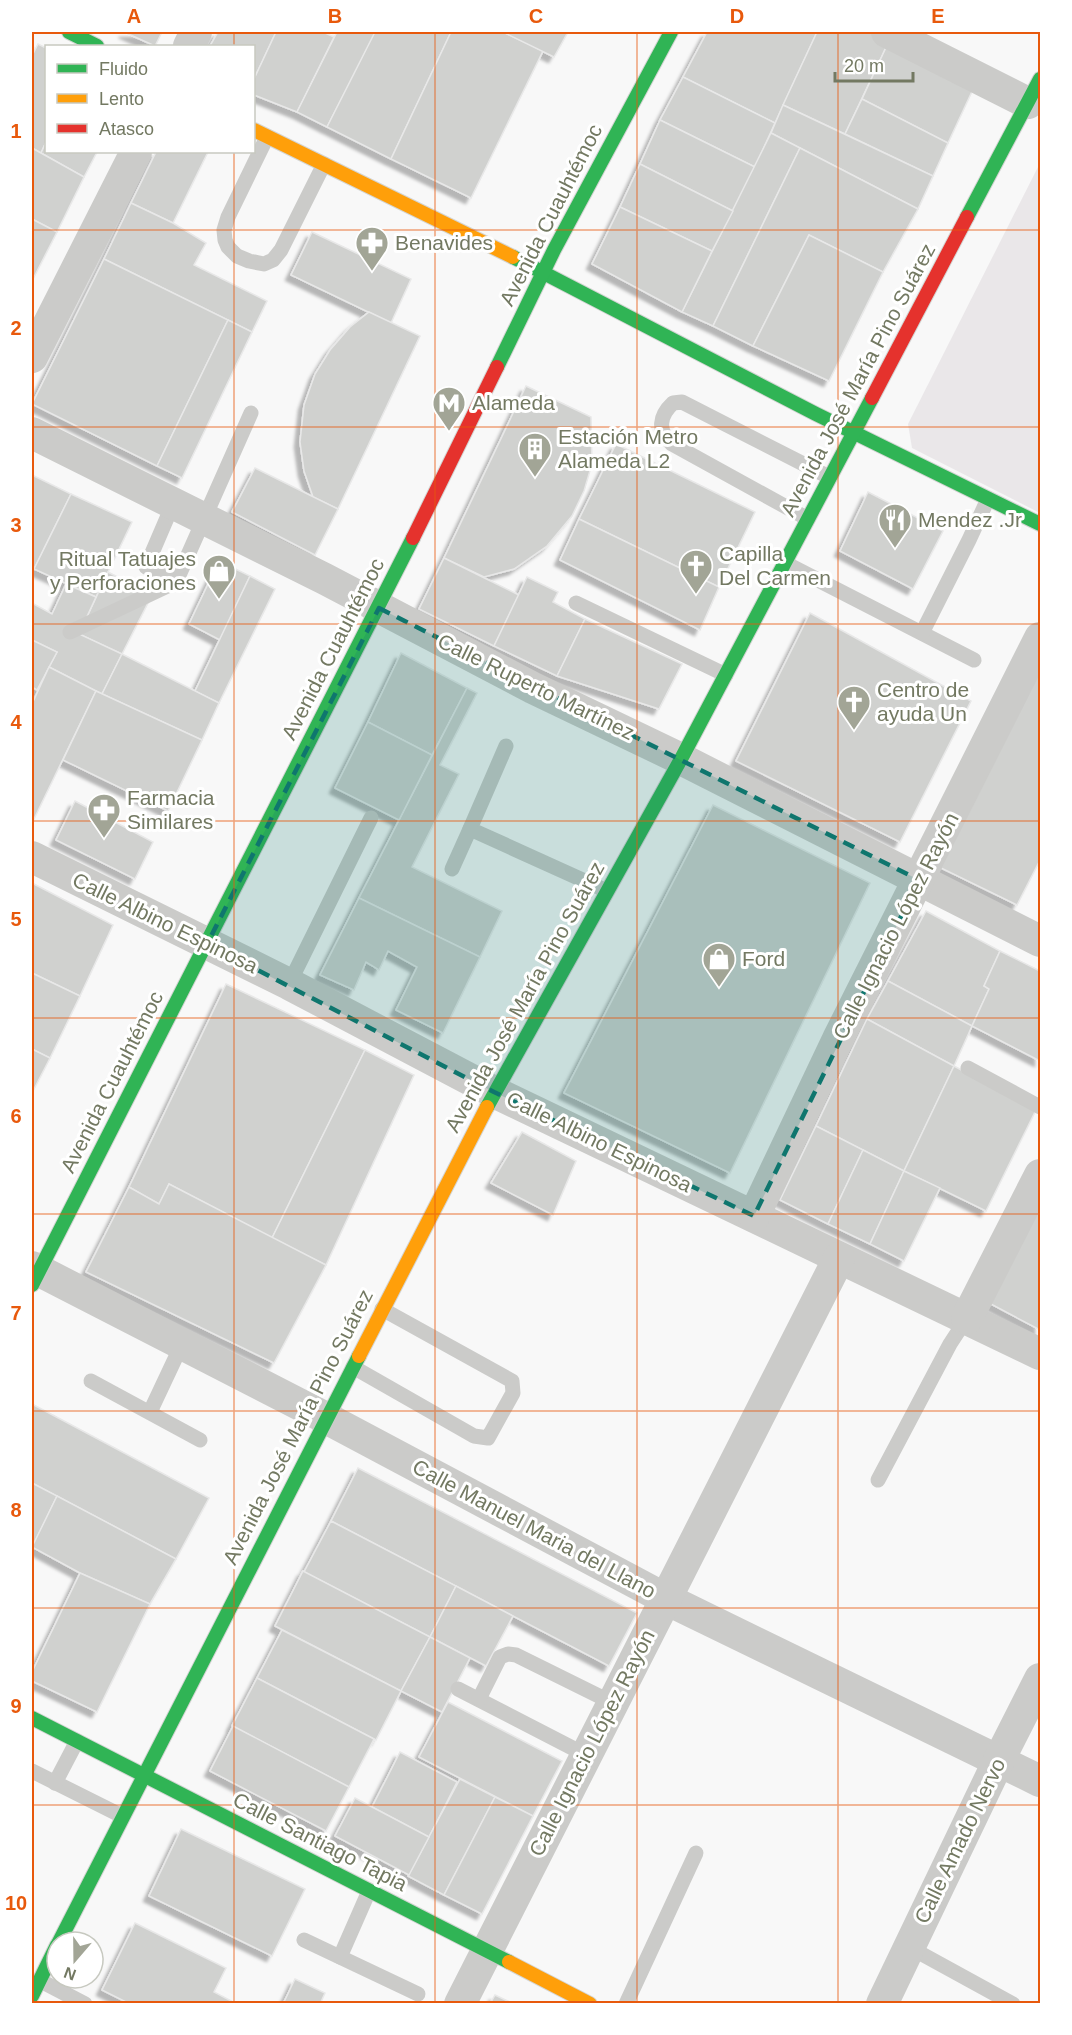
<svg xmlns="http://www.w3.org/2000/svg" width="1072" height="2035" font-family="Helvetica,sans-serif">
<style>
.green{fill:#eae7e9}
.building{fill:#d0d1cf;stroke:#e8e8e8;stroke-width:1.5;filter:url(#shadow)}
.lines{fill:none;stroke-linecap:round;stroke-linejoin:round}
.fast-casing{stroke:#d4d5d3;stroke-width:16}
.slow-casing{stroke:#d4d5d3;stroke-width:16}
.jam-casing{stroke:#d4d5d3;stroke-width:16}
.lane{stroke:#cbcbc9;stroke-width:15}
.street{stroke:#cbcbc9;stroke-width:32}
.fast{stroke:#30b455;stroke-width:14}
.slow{stroke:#ff9f0a;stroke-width:14}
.jam{stroke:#e5322d;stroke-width:14}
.marked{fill:#0f766e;fill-opacity:0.2;stroke:#0f766e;stroke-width:4.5;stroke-dasharray:12 8;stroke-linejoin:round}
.grid{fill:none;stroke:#e8590c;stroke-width:1.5;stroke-opacity:0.55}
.labels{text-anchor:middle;stroke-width:6;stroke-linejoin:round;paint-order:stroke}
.street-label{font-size:21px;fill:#737962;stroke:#fff}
.poi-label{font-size:21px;fill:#737962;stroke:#fff;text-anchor:start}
.neatline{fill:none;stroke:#e8590c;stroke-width:2}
.grid-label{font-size:20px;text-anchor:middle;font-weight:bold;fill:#e8590c}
</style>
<defs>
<filter id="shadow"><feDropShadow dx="-5.5" dy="5.5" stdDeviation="1.5" flood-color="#0004"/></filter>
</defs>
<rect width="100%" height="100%" fill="#f8f8f8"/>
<path class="green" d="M1040,163V513L912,448L908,424Z"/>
<g class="building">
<path d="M124,32H162L155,46Z"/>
<path d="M218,32H276L254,79V46H210Z"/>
<path d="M276,32H323L334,37L297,112L254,95V79Z"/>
<path d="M337,32H376L327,127L297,112Z"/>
<path d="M375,32H451L391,159L327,127Z"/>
<path d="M451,32H503L543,51L471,198L391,159Z"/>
<path d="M503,32H568L554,57Z"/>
<path d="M707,32H817L775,123L683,77Z"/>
<path d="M817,32H871L889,41L845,134L783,105Z"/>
<path d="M889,41L975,85L948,143L862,99Z"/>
<path d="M38,44L46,48V142L41,153L32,148V56Z"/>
<path d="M683,77L775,123L755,167L660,120Z"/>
<path d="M862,99L948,143L933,176L845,134Z"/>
<path d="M783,105L933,176L918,209L771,133Z"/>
<path d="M660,120L755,167L733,211L640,164Z"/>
<path d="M771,133L800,148L713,326L682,312Z"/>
<path d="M46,142V152H97L84,177L41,153Z"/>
<path d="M32,148L84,177L57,232L32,219Z"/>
<path d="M800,148L918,209L883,272L809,235L753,346L713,326Z"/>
<path d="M156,152H208L173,223L131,203Z"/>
<path d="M640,164L733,211L712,251L620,207Z"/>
<path d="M131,203L173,223L206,243L194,265L267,301L252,332L104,259Z"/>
<path d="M620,207L712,251L682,312L592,264Z"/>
<path d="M32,219L57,232L32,281Z"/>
<path d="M312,232L411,279L391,323L291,275Z"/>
<path d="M809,235L883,272L829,381L753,346Z"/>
<path d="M104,259L228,320L157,466L32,404Z"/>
<path d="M369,312L420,336L338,509L313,497L304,471L300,442L304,405L315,374L330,350L350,327Z"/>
<path d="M228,320L252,332L182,478L157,466Z"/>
<path d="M526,386L591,417L592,464L584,491L572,516L547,546L514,569L484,577L444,558Z"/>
<path d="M616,444L755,512L719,587L579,519Z"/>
<path d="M255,468L338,509L315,555L232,512Z"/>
<path d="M32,475L71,494L32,573Z"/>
<path d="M868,492L943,531L913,589L840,551Z"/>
<path d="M71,494L132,522L96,597L34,569Z"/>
<path d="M579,519L719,587L700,630L560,560Z"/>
<path d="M444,558L519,595L494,646L419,609Z"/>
<path d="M219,561L250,576L220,640L189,624Z"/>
<path d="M108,572L152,595L122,654L79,634Z"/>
<path d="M250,576L275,589L219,703L195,691Z"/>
<path d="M527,577L558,592L553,602L585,619L557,676L494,646Z"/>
<path d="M66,584L96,597L79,634L122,654L102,694L49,667L57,652L32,640V603L52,614Z"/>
<path d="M810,613L971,701L900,842L736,761Z"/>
<path d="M585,619L682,664L659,709L557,676Z"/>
<path d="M32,640L57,652L37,690L32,687Z"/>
<path d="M401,653L467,688L432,755L368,722Z"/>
<path d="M122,654L219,703L202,740L102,694Z"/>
<path d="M49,667L96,691L33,821L32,704Z"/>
<path d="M1040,670V860L1017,905L941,868Z"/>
<path d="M467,688L477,693L440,765L459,774L412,867L502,911L480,957L359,898Z"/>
<path d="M96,691L202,740L168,811L63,760Z"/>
<path d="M368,722L432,755L399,820L335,788Z"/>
<path d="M75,801L153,842L135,879L56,840Z"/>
<path d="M713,805L870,883L730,1173L564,1093Z"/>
<path d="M32,883L113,925L80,996L32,973Z"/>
<path d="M359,898L480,957L443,1033L396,1010L417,967L388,951L379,970L366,962L354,990L320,975Z"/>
<path d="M926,911L1000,951L984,986L989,989L972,1026L888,981Z"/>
<path d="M1000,951L1040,971V1061L972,1026L989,989L984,986Z"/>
<path d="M32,973L80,996L50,1058L32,1049Z"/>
<path d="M888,981L972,1026L954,1066L867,1019Z"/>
<path d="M226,984L365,1050L272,1238L169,1184L159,1204L129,1187Z"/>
<path d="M867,1019L954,1066L904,1171L816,1126Z"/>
<path d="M32,1049L50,1058L32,1093Z"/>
<path d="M365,1050L414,1075L326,1265L272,1238Z"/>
<path d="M954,1066L1036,1110L986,1211L904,1171Z"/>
<path d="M816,1126L863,1150L828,1224L780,1200Z"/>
<path d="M522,1132L576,1161L553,1215L491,1183Z"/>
<path d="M863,1150L904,1171L870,1244L828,1224Z"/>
<path d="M904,1171L940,1188L904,1261L870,1244Z"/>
<path d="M169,1184L326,1265L274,1363L86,1272L129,1187L159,1204Z"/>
<path d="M1040,1198V1330L989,1303Z"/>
<path d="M32,1404L209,1498L176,1559L32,1483Z"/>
<path d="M358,1468L637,1613L609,1666L331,1521Z"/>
<path d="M32,1483L57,1496L32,1548Z"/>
<path d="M57,1496L176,1559L150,1604L80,1573L32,1547Z"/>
<path d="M331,1521L456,1586L430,1637L304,1572Z"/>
<path d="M303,1571L430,1637L401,1691L275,1626Z"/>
<path d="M80,1573L150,1604L97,1712L32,1681V1672Z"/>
<path d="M456,1586L513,1616L486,1666L430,1637Z"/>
<path d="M282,1630L401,1691L376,1740L257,1678Z"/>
<path d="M430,1637L470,1658L442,1712L401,1691Z"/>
<path d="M257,1678L374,1739L349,1787L232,1726Z"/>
<path d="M448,1702L562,1761L533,1816L419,1757Z"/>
<path d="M233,1726L349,1787L326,1831L210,1771Z"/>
<path d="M400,1752L457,1782L429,1837L372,1807Z"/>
<path d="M460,1779L495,1797L444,1895L408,1876Z"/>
<path d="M495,1797L533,1816L482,1914L444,1895Z"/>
<path d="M355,1798L429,1837L409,1875L335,1836Z"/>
<path d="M181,1829L305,1889L272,1956L149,1896Z"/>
<path d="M135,1923L226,1968L214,1992L237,2004H130L102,1990Z"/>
<path d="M295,1979L325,1993L320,2004H283Z"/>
<path d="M495,1995L514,2004H490Z"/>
</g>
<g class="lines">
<g class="fast-casing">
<g id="fast">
<path d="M69,32L97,46"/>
<path d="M967,217L1040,79"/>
<path d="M513,257L816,414L1040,524"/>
<path d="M497,367L554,250L671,32"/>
<path d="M487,1107L681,759L872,398"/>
<path d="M32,1285L413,538"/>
<path d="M32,1718L509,1962"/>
<path d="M59,1942L359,1356"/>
<path d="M32,1996L57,1945"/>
</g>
</g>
<g class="slow-casing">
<g id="slow">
<path d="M254,130L513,257"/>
<path d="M359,1356L487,1107"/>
<path d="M509,1962L590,2004"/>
</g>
</g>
<g class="jam-casing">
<g id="jam">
<path d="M872,398L967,217"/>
<path d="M413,538L497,367"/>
</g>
</g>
<g class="lane">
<path d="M267,137L228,217L224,230L225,240L228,247L237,256L249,261L264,264L273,260L281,250L324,164"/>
<path d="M173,504L146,567L176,582"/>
<path d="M808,519L672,444C657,431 659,416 673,403L682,402L829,477"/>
<path d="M785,563L974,660"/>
<path d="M576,603L726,675"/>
<path d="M70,632L176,582L251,413"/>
<path d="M922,633L969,540L988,499"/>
<path d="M506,746L470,829L607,891"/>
<path d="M452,869L470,829"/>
<path d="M289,984L371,818"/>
<path d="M968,1068L1040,1107"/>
<path d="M353,1367L474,1436L488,1438L513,1393L512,1381L382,1309"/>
<path d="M91,1381L200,1440"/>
<path d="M150,1412L182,1344"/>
<path d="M878,1480L950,1344L967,1318"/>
<path d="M458,1689L586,1755"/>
<path d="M479,1699L500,1657L508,1654L516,1655L613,1703"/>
<path d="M32,1771L122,1816"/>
<path d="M55,1783L77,1741"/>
<path d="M304,1940L418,1994"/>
<path d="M909,1947L1013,2004"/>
<path d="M340,1957L369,1891"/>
<path d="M39,1980L85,2004"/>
<path d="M626,2004L696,1853"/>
</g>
<g class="street">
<path d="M887,32L1028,103"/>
<path d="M189,46L196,32"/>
<path d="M32,357L136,152"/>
<path d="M32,433L325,579L533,688L681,759L1040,941"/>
<path d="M32,857L289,984L494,1092L1040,1354"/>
<path d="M754,1216L838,1039L1040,638"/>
<path d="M32,1267L326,1418L666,1599L1040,1781"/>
<path d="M967,1318L1040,1175"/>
<path d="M460,2004L839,1258"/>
<path d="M882,2004L999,1760L1040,1679"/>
</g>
<use href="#fast" class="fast"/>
<use href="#slow" class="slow"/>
<use href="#jam" class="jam"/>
</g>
<path class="marked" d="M379,608L919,880L754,1216L494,1092L207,944Z"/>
<path class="grid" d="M234,32V46M435,32V2004M637,32V2004M838,32V2004M234,152V2004M32,230H1040M32,427H1040M32,624H1040M32,821H1040M32,1018H1040M32,1214H1040M32,1411H1040M32,1608H1040M32,1805H1040"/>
<defs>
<g id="pharmacy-pin" transform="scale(1.725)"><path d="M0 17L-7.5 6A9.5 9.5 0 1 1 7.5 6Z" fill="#a2a596" stroke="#fff"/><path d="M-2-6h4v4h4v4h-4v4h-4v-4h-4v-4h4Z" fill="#fff"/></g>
<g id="metro-pin" transform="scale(1.725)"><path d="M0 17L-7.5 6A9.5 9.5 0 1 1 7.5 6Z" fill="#a2a596" stroke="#fff"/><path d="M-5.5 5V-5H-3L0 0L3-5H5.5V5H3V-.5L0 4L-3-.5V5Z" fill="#fff"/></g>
<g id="building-pin" transform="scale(1.725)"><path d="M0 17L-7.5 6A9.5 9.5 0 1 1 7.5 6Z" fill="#a2a596" stroke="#fff"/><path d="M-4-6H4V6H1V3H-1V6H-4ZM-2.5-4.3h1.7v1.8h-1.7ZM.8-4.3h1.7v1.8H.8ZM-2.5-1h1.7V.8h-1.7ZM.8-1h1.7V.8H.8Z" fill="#fff"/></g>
<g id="restaurant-pin" transform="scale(1.725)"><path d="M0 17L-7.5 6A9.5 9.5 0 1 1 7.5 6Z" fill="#a2a596" stroke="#fff"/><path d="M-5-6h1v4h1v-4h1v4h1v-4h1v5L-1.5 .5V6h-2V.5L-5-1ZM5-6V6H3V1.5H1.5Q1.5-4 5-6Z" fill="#fff"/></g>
<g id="church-pin" transform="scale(1.725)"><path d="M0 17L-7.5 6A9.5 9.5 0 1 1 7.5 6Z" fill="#a2a596" stroke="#fff"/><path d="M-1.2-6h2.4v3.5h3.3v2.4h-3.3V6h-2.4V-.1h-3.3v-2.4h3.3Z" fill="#fff"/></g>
<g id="shop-pin" transform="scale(1.725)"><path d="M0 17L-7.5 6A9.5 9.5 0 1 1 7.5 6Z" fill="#a2a596" stroke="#fff"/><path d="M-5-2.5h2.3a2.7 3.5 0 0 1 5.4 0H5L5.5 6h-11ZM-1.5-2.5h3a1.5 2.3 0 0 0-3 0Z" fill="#fff"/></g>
</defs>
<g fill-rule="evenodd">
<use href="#pharmacy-pin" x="372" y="243"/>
<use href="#metro-pin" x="449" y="403"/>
<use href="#building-pin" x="535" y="449"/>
<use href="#restaurant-pin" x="895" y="520"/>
<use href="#church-pin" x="696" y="566"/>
<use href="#shop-pin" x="219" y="571"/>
<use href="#church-pin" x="854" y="702"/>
<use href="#pharmacy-pin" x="104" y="810"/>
<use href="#shop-pin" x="719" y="959"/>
</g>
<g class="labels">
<g class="street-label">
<text transform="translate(551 215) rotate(-63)" y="7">Avenida Cuauhtémoc</text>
<text transform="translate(858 380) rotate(-62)" y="7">Avenida José María Pino Suárez</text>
<text transform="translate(333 649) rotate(-63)" y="7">Avenida Cuauhtémoc</text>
<text transform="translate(536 687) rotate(26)" y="7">Calle Ruperto Martínez</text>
<text transform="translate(165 923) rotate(26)" y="7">Calle Albino Espinosa</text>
<text transform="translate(896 926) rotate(-63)" y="7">Calle Ignacio López Rayón</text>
<text transform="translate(525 997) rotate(-61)" y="7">Avenida José María Pino Suárez</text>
<text transform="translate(112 1082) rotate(-63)" y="7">Avenida Cuauhtémoc</text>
<text transform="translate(599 1142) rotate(26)" y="7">Calle Albino Espinosa</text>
<text transform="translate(298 1427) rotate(-63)" y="7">Avenida José María Pino Suárez</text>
<text transform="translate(534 1529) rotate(28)" y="7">Calle Manuel Maria del Llano</text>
<text transform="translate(592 1743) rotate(-63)" y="7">Calle Ignacio López Rayón</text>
<text transform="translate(960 1841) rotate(-64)" y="7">Calle Amado Nervo</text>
<text transform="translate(320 1842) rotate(27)" y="7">Calle Santiago Tapia</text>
</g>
<g class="poi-label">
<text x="395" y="250">Benavides</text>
<text x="472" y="410">Alameda</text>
<text x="558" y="444">Estación Metro<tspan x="558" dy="24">Alameda L2</tspan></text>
<text x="918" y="527">Mendez .Jr</text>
<text x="719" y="561">Capilla<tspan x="719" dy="24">Del Carmen</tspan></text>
<text x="196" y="566" text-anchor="end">Ritual Tatuajes<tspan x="196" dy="24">y Perforaciones</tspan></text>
<text x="877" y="697">Centro de<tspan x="877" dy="24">ayuda Un</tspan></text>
<text x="127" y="805">Farmacia<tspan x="127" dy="24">Similares</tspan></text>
<text x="742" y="966">Ford</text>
</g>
</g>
<rect width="1072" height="2035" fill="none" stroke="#ffffff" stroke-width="66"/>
<rect x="45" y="45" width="210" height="108" fill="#ffffff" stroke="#c7c9c0" stroke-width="1.5"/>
<rect x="57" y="64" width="30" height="9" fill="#30b455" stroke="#c7c9c0" stroke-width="1.5"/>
<text x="99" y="75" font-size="18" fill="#737962">Fluido</text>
<rect x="57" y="94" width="30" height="9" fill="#ff9f0a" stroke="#c7c9c0" stroke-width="1.5"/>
<text x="99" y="105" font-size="18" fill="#737962">Lento</text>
<rect x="57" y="124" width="30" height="9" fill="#e5322d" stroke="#c7c9c0" stroke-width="1.5"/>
<text x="99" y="135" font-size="18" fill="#737962">Atasco</text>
<g transform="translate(75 1960) rotate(200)"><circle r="28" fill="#ffffff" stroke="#c7c9c0" stroke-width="1.5"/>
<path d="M0-4.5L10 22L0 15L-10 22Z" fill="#a2a596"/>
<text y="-9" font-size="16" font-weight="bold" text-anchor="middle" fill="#737962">N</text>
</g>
<path d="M835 72v9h78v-9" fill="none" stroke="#737962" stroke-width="3"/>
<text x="844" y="72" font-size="18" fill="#737962" stroke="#ffffff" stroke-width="4.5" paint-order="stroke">20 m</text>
<rect x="33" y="33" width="1006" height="1969" class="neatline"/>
<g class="grid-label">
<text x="134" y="23">A</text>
<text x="335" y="23">B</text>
<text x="536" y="23">C</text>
<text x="737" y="23">D</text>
<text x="938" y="23">E</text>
<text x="16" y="138">1</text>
<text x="16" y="335">2</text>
<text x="16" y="532">3</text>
<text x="16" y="729">4</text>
<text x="16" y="926">5</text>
<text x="16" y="1123">6</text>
<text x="16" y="1320">7</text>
<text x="16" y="1517">8</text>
<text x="16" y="1713">9</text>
<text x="16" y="1910">10</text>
</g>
</svg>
